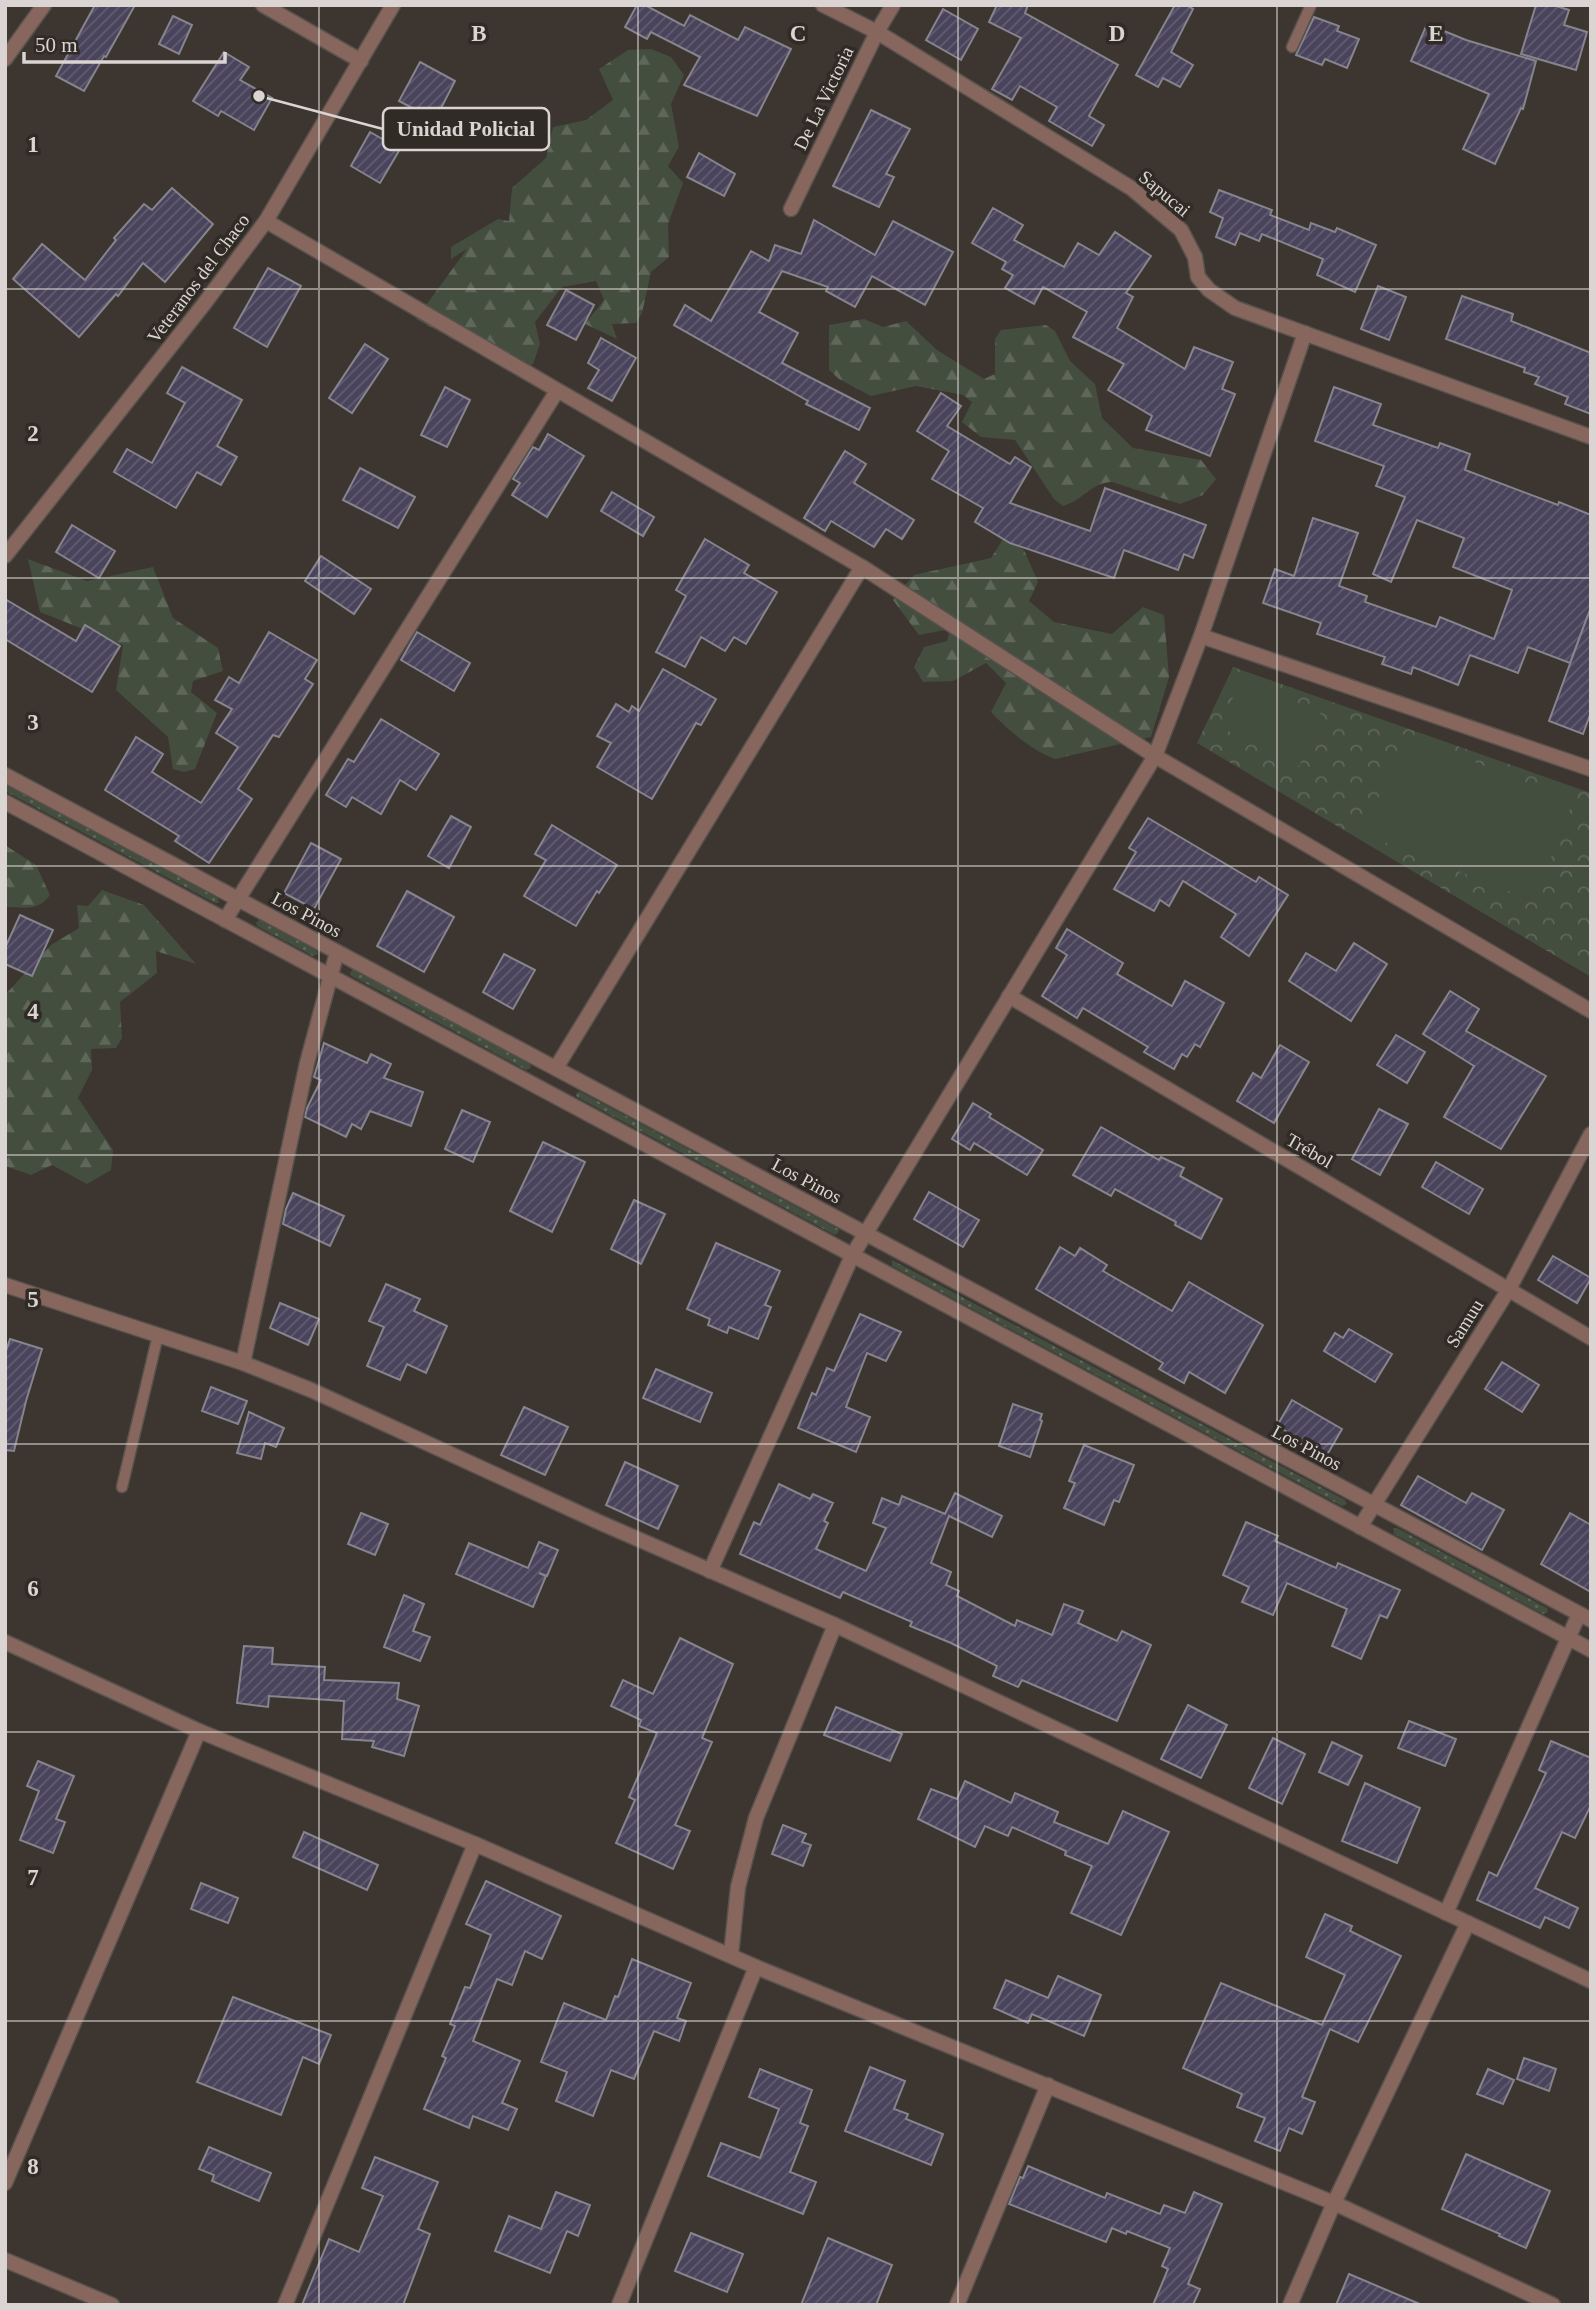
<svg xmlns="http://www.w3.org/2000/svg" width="1596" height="2310" font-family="Georgia,serif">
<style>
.grass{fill:url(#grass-dots)}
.forest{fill:url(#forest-firs)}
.park{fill:url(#park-crowns)}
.pitch{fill:#434e3f}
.building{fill:url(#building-hatch);stroke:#86848d;stroke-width:2}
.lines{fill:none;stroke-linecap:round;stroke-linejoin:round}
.service-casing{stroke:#58524d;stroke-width:13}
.minor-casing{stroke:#58524d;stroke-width:17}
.tertiary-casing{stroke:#58524d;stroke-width:17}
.service{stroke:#87665d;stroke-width:10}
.minor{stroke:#87665d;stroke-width:14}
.tertiary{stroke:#87665d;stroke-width:14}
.grid{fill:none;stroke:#dad5d2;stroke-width:2;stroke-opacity:0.55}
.labels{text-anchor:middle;stroke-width:7;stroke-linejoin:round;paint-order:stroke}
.street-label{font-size:19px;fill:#dad5d2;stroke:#312b26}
.grid-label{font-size:23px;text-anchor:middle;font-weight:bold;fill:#dad5d2;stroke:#312b26;stroke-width:7;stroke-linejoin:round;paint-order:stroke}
.leader{fill:none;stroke:#dad5d2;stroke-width:2.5}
.callout-dot{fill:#dad5d2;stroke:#312b26;stroke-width:2.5}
.callout{fill:#312b26;stroke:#dad5d2;stroke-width:2.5}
.callout-label{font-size:21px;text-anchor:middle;font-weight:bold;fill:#dad5d2}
</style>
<defs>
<pattern id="grass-dots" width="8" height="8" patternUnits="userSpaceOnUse" patternTransform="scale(1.75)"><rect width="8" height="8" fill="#434e3f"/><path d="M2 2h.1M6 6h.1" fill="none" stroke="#5e675a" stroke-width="1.8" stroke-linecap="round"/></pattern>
<pattern id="forest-firs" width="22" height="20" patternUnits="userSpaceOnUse" patternTransform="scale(1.75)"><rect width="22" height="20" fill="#434e3f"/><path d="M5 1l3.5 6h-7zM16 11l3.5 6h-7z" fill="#5e675a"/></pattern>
<pattern id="park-crowns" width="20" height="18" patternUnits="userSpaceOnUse" patternTransform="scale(1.75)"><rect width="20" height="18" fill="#434e3f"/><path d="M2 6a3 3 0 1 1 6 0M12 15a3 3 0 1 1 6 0" fill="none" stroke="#5e675a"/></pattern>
<pattern id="building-hatch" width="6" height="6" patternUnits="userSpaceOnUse" patternTransform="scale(1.75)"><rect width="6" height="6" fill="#49435b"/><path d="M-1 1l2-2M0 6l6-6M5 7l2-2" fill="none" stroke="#635d72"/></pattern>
</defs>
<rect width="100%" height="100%" fill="#3c3530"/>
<g class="grass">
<path d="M5,784L218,898L219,903H215L5,791Z"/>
<path d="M259,920L316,950L318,954L313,956L257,926L256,923Z"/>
<path d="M354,970L530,1064L531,1068L526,1070L350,975L351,971Z"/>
<path d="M579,1091L838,1229L839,1232L835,1235L577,1097L576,1094Z"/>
<path d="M892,1260L1345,1500L1347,1504L1342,1506L892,1266Z"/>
<path d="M1393,1528H1397L1547,1608L1548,1612L1543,1614L1394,1534Z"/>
</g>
<g class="forest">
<path d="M651,49L671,57L684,75L671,104L679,147L668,166L683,183L668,224L669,257L651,272L642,313L636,323L612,324L617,339L585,324L604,300L596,281L562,287L535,322L540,344L533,364L514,373L416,319L467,249L451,259V247L498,219L509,221L512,188L546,158L553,127L586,120L613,100L599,69L628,50Z"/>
<path d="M864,319L883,327L906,321L937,350L984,379L995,374V339L1001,330L1046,325L1055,331L1070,361L1095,384L1102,418L1133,448L1201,460L1216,479L1203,495L1180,504L1112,482C1090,483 1084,500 1063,506L1054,499L1015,440L981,437L962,422L972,402L963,395L916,386L871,396L839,379L829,370V325Z"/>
<path d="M1006,538L1024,550L1038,582L1029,601L1054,622L1112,634L1143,607L1164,615L1169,677L1151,737L1055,759C1031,750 1009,731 991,712L1006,683L986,663L953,681L923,682L914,667L924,647L947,641L950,629L919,635L893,600L914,575L991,558L1003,539Z"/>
<path d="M28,559L87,581L153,567L173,618L218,648L223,671L193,681L191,692L217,713L195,769L184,772L173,769L168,737L116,690L123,645L40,612Z"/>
<path d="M5,845L36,865L50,895C38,912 24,907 5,907Z"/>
<path d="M102,890L144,905L196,964L156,951L157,973L120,1002L122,1038L116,1048L91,1049L92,1070L78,1098L113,1150L111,1170L87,1184L52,1165L31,1175L5,1166V995L51,945L79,928L77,905L88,906Z"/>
</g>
<path class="park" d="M1233,667L1591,793V977L1197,743Z"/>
<g class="pitch">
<path d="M1244,676L1324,716L1299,766L1219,726Z"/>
<path d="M1404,734L1573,801L1534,901L1364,834Z"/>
</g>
<g class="building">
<path d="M95,5H135L106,57L104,56L84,91L56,76Z"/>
<path d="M637,5H645L684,26L690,15L738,40L745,27L791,49L757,116L684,85L700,57L651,32L647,39L625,27Z"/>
<path d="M997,5H1028L1025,13L1118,65L1089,116L1104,125L1092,146L1049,121L1057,107L1020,86L1012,100L992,89L1021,38L989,22Z"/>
<path d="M1175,5H1186L1193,9L1171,52L1193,65L1180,87L1163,78L1158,87L1136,75Z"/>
<path d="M1536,5H1553L1569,10L1564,25L1587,32L1576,70L1521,54Z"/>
<path d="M943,9L978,29L961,60L926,40Z"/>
<path d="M173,16L192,25L179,54L159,44Z"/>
<path d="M1314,17L1339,26L1337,31L1359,39L1347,68L1325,59L1322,65L1296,55Z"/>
<path d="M1427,24L1466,40L1536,61L1523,109L1521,108L1495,164L1463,149L1489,94L1411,61Z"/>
<path d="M224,52L249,67L240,80L272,98L254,130L221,111L218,116L193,101Z"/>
<path d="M420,62L455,81L435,120L399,101Z"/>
<path d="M871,110L910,129L886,174L894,177L879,207L833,186Z"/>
<path d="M370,132L400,149L380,183L351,166Z"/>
<path d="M699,153L735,174L724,196L687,177Z"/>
<path d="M172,188L213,224L165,282L143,263L118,296L116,294L79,337L13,279L42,244L85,280L116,240L114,238L144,204L152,210Z"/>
<path d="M1219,190L1272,210L1270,215L1309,230L1311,223L1335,232L1337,228L1376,245L1355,292L1317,275L1323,259L1262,234L1259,241L1240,233L1235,245L1216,237L1223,218L1210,212Z"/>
<path d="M993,208L1023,225L1014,240L1064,267L1078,243L1099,255L1115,232L1151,256L1126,293L1133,297L1117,328L1185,369L1194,347L1233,362L1222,389L1235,394L1210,456L1146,430L1152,416L1108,390L1124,364L1073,337L1087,312L1043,287L1034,304L1005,288L1013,275L1002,269L1006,262L972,243Z"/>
<path d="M814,220L875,255L893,221L953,252L925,305L872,276L855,307L826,291L828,287L782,271L759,312L798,333L782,363L870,408L859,430L806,404L808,401L674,325L685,305L711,321L751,251L769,261L775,245L801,254Z"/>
<path d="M268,268L301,286L267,347L234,328Z"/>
<path d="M1378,286L1406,297L1389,340L1361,329Z"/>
<path d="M566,290L594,305L576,340L547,325Z"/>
<path d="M1462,296L1513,314L1511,321L1591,353V414L1565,404L1568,397L1535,384L1539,377L1524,372L1525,368L1446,339Z"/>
<path d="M601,338L636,358L612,401L588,388L599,370L588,363Z"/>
<path d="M365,344L388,359L352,413L329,398Z"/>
<path d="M182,367L242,400L217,446L237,457L221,485L197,472L176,508L114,472L127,449L152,463L185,403L167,393Z"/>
<path d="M445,387L470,400L447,447L421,435Z"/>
<path d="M1334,387L1381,404L1373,425L1438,448L1440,443L1470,454L1465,470L1558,505L1559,502L1591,515V607L1570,663L1528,647L1518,673L1470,655L1458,685L1413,667L1411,674L1382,664L1385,657L1317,634L1321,623L1263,603L1275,569L1294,576L1313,518L1358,533L1339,586L1367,596L1365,602L1436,627L1440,617L1494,639L1512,590L1453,567L1464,538L1417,520L1391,582L1373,574L1405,497L1376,486L1384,466L1315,441Z"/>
<path d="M941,393L961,406L947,426L1010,464L1015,457L1031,467L1010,503L1090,531L1105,488L1206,525L1193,558L1184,554L1178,570L1124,550L1114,578L1010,543L975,522L983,508L932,479L949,451L917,431Z"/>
<path d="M548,434L584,456L547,517L512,495L520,483L513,479L533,447L539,450Z"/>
<path d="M845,451L866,464L854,483L914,520L902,539L886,529L874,547L831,521L825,531L804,518Z"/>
<path d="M360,468L415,497L398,528L343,500Z"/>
<path d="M612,492L654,517L643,536L601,511Z"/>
<path d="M72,525L115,551L99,578L56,552Z"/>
<path d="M705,539L749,565L744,573L777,592L746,644L734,637L725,651L701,637L685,667L656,652L686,596L676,590Z"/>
<path d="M321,556L371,589L354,614L305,581Z"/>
<path d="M5,599L76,641L85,625L120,646L92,692L5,639Z"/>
<path d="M1588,615H1591V712L1583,734L1549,721Z"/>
<path d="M269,632L317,660L305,679L313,684L279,737L273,735L238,789L252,799L209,863L175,841L179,836L105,790L136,737L163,754L152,772L201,803L238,747L216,733L232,709L215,700L229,677L239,683Z"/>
<path d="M417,632L470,663L454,691L401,660Z"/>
<path d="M663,669L716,699L701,725L696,723L652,799L597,767L611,743L597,736L616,704L629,712L632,706L639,711Z"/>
<path d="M381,719L439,754L416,790L400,780L381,814L352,797L346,807L326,795L348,759L354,762Z"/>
<path d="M451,816L471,827L449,868L428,856Z"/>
<path d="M1148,818L1256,882L1259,877L1288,895L1249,956L1221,937L1236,914L1183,881L1169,906L1160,900L1154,911L1114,889L1136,852L1129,848Z"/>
<path d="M552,825L617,865L599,893L597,891L576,926L524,896L546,860L535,854Z"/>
<path d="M311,843L341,859L314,909L284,893Z"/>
<path d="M407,891L454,917L424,972L377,946Z"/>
<path d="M20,915L53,930L32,976L5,964V948Z"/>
<path d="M1067,929L1123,963L1117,974L1172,1006L1185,981L1224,1003L1200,1047L1195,1044L1187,1057L1182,1054L1174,1069L1144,1052L1148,1047L1083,1008L1077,1018L1042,996L1067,955L1056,948Z"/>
<path d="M1354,943L1387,964L1351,1021L1289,981L1306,953L1336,971Z"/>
<path d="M504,954L535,970L513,1009L483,992Z"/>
<path d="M1450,991L1479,1009L1466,1031L1546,1076L1501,1149L1444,1117L1474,1066L1423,1034Z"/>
<path d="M1396,1035L1425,1052L1407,1083L1377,1065Z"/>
<path d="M324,1043L367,1063L371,1054L391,1064L384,1078L423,1092L411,1126L370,1111L361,1129L352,1124L346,1137L305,1117L307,1108L321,1080L314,1077Z"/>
<path d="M1280,1045L1309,1062L1274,1123L1237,1101L1253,1073L1261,1078Z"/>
<path d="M973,1103L991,1114L989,1117L1043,1150L1027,1175L974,1143L970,1150L952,1139Z"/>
<path d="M1379,1109L1408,1124L1380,1175L1352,1159Z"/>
<path d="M462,1110L490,1122L473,1162L445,1149Z"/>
<path d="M1101,1127L1159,1160L1161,1157L1184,1168L1180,1176L1222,1199L1201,1239L1175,1225L1176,1222L1115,1189L1111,1196L1073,1175Z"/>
<path d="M543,1142L585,1162L552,1232L510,1211Z"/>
<path d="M1436,1162L1483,1189L1469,1214L1422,1187Z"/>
<path d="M929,1192L979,1220L963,1247L914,1219Z"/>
<path d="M293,1193L344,1216L330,1246L283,1224L286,1209Z"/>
<path d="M634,1200L665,1214L641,1264L611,1249Z"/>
<path d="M716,1243L780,1271L765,1305L771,1307L758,1339L729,1327L727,1333L708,1325L710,1319L687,1309Z"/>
<path d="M1060,1247L1075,1256L1080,1248L1107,1265L1103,1271L1172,1311L1189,1282L1263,1325L1225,1393L1189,1372L1184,1383L1159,1369L1163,1363L1036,1289Z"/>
<path d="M1553,1256L1591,1278L1577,1303L1538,1280Z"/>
<path d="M386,1284L420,1299L414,1311L447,1326L426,1373L407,1364L400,1380L367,1366L384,1327L369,1321Z"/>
<path d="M280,1303L319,1319L308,1345L270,1328Z"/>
<path d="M860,1314L901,1332L886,1361L867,1353L846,1407L870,1417L856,1452L798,1428L812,1393L816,1395L827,1368L834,1371Z"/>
<path d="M1349,1329L1392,1354L1375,1382L1324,1351L1335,1333L1343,1338Z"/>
<path d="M10,1339L42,1349L26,1401L14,1451L5,1450V1354Z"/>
<path d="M1502,1362L1539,1385L1522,1412L1485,1389Z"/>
<path d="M656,1369L712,1393L700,1422L643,1398Z"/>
<path d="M211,1387L247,1401L238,1424L202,1411Z"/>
<path d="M1292,1400L1342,1429L1327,1455L1277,1426Z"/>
<path d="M1013,1404L1042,1414L1040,1420L1042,1421L1030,1457L999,1446Z"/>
<path d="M524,1407L568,1427L545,1475L501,1455Z"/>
<path d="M249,1412L284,1428L276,1447L265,1443L261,1459L237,1453Z"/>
<path d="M1084,1445L1134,1465L1119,1502L1114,1500L1104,1525L1064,1508L1075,1483L1069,1481Z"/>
<path d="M625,1462L678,1486L658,1529L606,1505Z"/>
<path d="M1418,1476L1466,1503L1472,1493L1504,1510L1482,1550L1401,1505Z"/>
<path d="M779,1484L810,1499L813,1494L833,1503L824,1521L828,1523L816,1549L866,1571L886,1528L873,1523L882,1498L899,1505L902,1496L945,1514L955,1493L1002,1516L992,1537L949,1516L931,1563L951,1572L946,1585L959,1591L957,1596L1015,1626L1017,1620L1052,1635L1064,1604L1083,1611L1078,1623L1117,1641L1122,1631L1151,1645L1117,1721L1022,1680L1018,1687L993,1676L997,1666L951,1643L910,1626L912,1622L843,1592L840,1598L740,1554L754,1522L760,1525Z"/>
<path d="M361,1513L388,1524L375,1555L348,1544Z"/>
<path d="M1570,1513L1591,1525V1592L1541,1564Z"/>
<path d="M1246,1522L1278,1536L1275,1541L1336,1568L1338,1563L1400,1590L1387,1618L1380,1615L1361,1659L1332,1646L1347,1609L1287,1583L1273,1615L1242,1602L1249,1587L1223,1575Z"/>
<path d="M539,1542L558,1550L547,1576L539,1573L546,1576L533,1607L456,1574L469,1543L528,1568Z"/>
<path d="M404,1595L424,1604L413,1631L430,1637L420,1661L384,1647Z"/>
<path d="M680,1638L733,1664L702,1738L712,1742L675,1825L690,1831L673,1869L616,1843L635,1800L629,1797L657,1733L639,1726L641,1720L611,1706L623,1680L653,1694Z"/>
<path d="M244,1646L273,1648L272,1664L325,1667L324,1680L399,1683L397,1699L419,1706L404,1756L372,1747L374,1741L342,1739L344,1701L269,1696L268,1707L237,1703Z"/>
<path d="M1188,1705L1227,1725L1201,1778L1161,1759Z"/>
<path d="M836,1707L902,1734L890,1761L824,1735Z"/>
<path d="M1409,1721L1456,1739L1445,1766L1398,1748Z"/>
<path d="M1273,1738L1305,1754L1282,1804L1249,1788Z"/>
<path d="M1551,1741L1591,1758V1805L1575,1838L1562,1832L1535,1888L1578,1908L1569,1928L1545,1917L1540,1928L1477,1900L1489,1872L1497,1876L1526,1816L1546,1773L1539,1770Z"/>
<path d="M1332,1742L1362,1756L1348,1785L1319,1772Z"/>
<path d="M38,1761L74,1776L56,1819L65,1822L53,1853L20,1840L39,1791L27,1786Z"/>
<path d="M965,1781L1011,1803L1015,1793L1058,1812L1054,1822L1108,1844L1123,1811L1169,1832L1121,1935L1071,1913L1092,1866L1065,1855L1066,1851L1012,1827L1008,1836L985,1826L975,1847L918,1819L931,1789L957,1799Z"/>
<path d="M1365,1783L1420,1808L1397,1863L1342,1841Z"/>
<path d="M783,1825L806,1834L802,1842L811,1845L803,1866L772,1854Z"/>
<path d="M304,1832L378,1865L367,1890L293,1857Z"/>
<path d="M486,1881L561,1916L542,1959L525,1951L512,1985L497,1979L473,2041L520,2061L502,2103L517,2109L508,2130L473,2116L469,2128L424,2109L446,2058L442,2056L455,2026L450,2024L465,1987L470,1988L491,1935L466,1924Z"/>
<path d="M201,1883L238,1898L228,1923L191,1909Z"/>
<path d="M1325,1914L1352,1926L1350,1931L1401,1956L1358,2042L1330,2029L1302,2097L1315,2102L1302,2134L1289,2128L1280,2151L1255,2141L1265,2118L1237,2107L1242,2094L1183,2068L1221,1983L1322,2025L1345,1975L1306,1957Z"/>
<path d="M632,1959L691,1983L677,2018L686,2021L679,2041L654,2031L634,2079L611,2070L593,2116L556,2101L567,2072L541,2062L564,2003L606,2020L615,1996L618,1997Z"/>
<path d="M1058,1976L1101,1995L1084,2036L1032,2014L1028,2023L994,2008L1006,1980L1048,1998Z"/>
<path d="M233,1997L331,2035L319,2064L303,2057L281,2115L197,2082Z"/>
<path d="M1524,2058L1556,2069L1549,2091L1517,2079Z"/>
<path d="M870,2067L905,2081L894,2109L908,2114L906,2119L943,2134L931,2165L845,2131Z"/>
<path d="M760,2069L812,2090L800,2123L808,2126L790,2172L816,2182L803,2214L708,2176L721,2143L760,2158L779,2109L749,2097Z"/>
<path d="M1488,2069L1514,2080L1503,2104L1477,2094Z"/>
<path d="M209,2147L271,2173L259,2201L212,2181L214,2175L199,2169Z"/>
<path d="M1466,2154L1550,2191L1526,2248L1499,2236L1500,2234L1442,2209Z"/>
<path d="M375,2157L438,2182L418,2229L430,2234L403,2305H302L329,2239L359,2252L383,2196L362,2188Z"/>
<path d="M1028,2166L1105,2198L1107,2193L1160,2214L1164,2205L1185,2213L1194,2192L1222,2204L1188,2284L1200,2289L1193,2305H1153L1168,2269L1162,2266L1170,2248L1127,2231L1126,2234L1112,2228L1106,2242L1009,2204L1020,2177L1023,2178Z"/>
<path d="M556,2192L590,2205L578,2236L567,2231L550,2273L495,2251L509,2216L541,2229Z"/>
<path d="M691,2233L743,2254L727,2292L675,2271Z"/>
<path d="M828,2238L892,2265L876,2305H801Z"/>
<path d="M1349,2274L1422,2305H1336Z"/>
</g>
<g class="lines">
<g class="service-casing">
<g id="service">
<path d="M1292,47L1311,5"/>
<path d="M122,1487L158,1335"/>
</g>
</g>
<g class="minor-casing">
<g id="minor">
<path d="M263,5L361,61"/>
<path d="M823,5L877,32L1131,188L1181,230L1195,257L1198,277L1209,290L1235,308L1591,437"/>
<path d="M5,59L44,5"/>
<path d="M791,209L877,32L893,5"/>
<path d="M266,221L862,567L1155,756L1591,1011"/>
<path d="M1201,636L1591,769"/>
<path d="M225,920L557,391"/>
<path d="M1009,996L1591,1338"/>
<path d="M556,1068L862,567"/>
<path d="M5,1285L243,1363L311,1390L601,1523L835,1625L1591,1981"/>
<path d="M243,1363L307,1063L337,952"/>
<path d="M1360,1527L1509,1289L1591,1134"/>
<path d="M710,1571L852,1256L1155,756L1201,636L1305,333"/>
<path d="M5,1642L199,1731L475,1844L756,1967L1334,2203L1553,2305"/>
<path d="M1446,1913L1579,1614"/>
<path d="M731,1955L738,1887L756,1818L835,1625"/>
<path d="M5,2183L199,1731"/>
<path d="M285,2305L475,1844"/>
<path d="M619,2305L756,1967"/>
<path d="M957,2305L1048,2085"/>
<path d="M1290,2305L1334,2203L1468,1923"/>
</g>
</g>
<g class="tertiary-casing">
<g id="tertiary">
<path d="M5,556L204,304L266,221L393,5"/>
<path d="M5,775L1591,1620"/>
<path d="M5,802L1591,1650"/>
<path d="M5,2260L112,2305"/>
</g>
</g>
<use href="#service" class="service"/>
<use href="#minor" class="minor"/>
<use href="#tertiary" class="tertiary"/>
</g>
<path class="grid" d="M319,5V2305M638,5V2305M958,5V2305M1277,5V2305M5,289H1591M5,578H1591M5,866H1591M5,1155H1591M5,1444H1591M5,1732H1591M5,2021H1591"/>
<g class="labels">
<g class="street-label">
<text transform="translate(823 98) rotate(-64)" y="7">De La Victoria</text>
<text transform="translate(1165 193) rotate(40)" y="7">Sapucai</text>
<text transform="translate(198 278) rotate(-53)" y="7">Veteranos del Chaco</text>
<text transform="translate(307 914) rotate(28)" y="7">Los Pinos</text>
<text transform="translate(1310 1150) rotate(30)" y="7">Trébol</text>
<text transform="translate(807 1180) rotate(28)" y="7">Los Pinos</text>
<text transform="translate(1464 1323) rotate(-58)" y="7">Samuu</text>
<text transform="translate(1307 1447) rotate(28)" y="7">Los Pinos</text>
</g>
</g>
<g class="grid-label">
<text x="479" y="41">B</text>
<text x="798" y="41">C</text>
<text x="1117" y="41">D</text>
<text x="1436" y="41">E</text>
<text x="33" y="152">1</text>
<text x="33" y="441">2</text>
<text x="33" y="730">3</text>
<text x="33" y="1019">4</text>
<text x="33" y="1307">5</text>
<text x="33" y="1596">6</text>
<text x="33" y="1885">7</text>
<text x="33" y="2174">8</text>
</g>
<path class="leader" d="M259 96L383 129"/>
<circle class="callout-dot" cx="259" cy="96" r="7"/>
<rect class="callout" x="383" y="108" width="166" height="42" rx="7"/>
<g class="callout-label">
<text x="466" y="136">Unidad Policial</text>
</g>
<rect width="1596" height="2310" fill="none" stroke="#dad5d2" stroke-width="14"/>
<path d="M24 52v10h201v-10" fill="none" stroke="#dad5d2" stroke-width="3.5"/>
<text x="35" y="52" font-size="21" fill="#dad5d2" stroke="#312b26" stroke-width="5" paint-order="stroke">50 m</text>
</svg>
